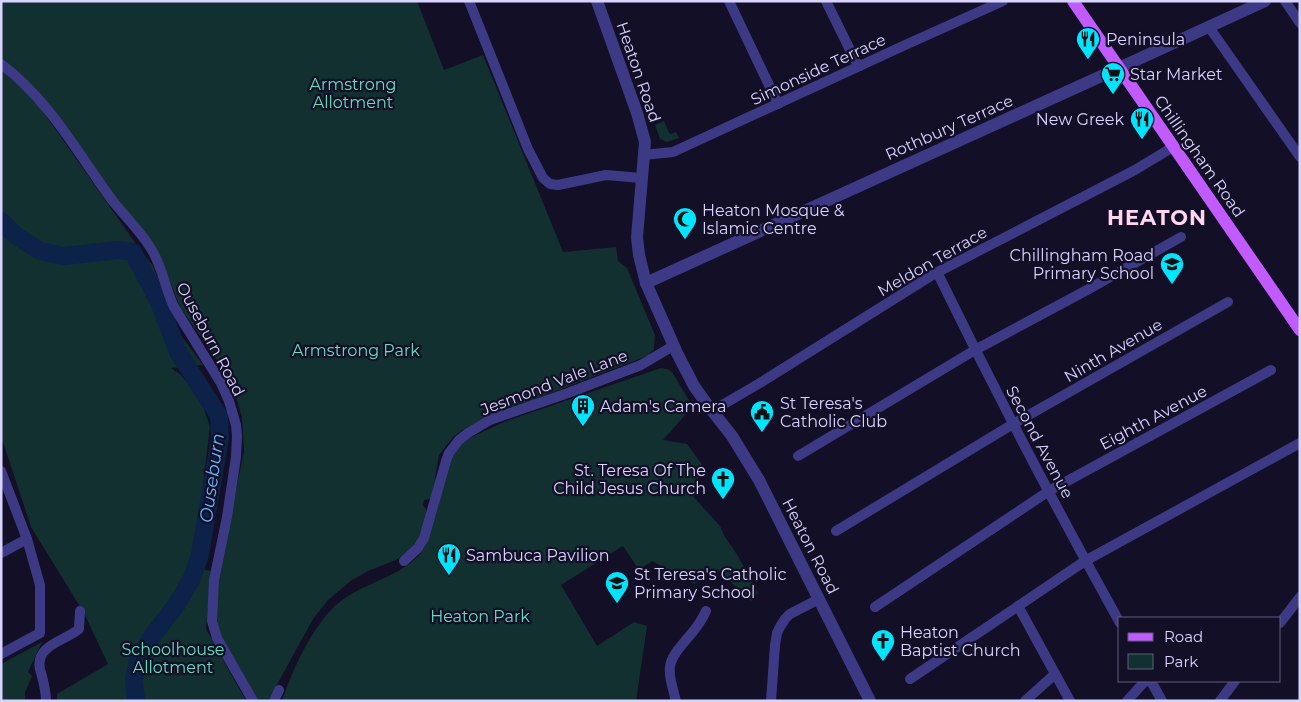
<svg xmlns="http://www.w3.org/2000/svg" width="1301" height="702" font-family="Montserrat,sans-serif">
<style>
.green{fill:#12302f}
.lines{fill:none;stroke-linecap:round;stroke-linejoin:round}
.river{stroke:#0c2248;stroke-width:18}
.minor{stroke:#3d3a85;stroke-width:10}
.tertiary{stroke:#3d3a85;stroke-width:12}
.primary{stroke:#c25bff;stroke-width:12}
.labels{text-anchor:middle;stroke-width:4.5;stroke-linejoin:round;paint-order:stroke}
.poi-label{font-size:16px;fill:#d9d4ff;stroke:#130f26;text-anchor:start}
.street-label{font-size:16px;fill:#d9d4ff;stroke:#130f26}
.park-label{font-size:16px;fill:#5fe0c0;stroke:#130f26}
.water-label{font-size:18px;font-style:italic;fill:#62b6ff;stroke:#130f26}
.district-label{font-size:21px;font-weight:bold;letter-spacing:1px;fill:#ffd6f0;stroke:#130f26}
</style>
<rect width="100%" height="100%" fill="#130f26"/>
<g class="green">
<path d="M1,1H417L444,70L483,55L563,252L616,247L618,261L627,268L655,335L654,349L647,356L486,418L462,430L454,436L439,455L432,496L429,499L424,500L423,505L426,509L427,514L421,536L415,545L398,559L368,571L352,580L328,600L313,619L269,699L266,701H259L255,697L220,635L216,613L219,572L244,451L242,418L235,393L227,375L180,307L159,254L4,60L1,59Z"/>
<path d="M1,70L32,96L136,244L153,266L179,333L203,365L171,368L181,375L201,400L210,427L193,567L211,571L206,629L246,701H57V694L108,664L84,613L31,527L1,436Z"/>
<path d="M664,121L669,133L671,134L676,132L679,138L667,142L660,139L655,125Z"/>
<path d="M661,368L667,369L672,372L693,407L686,413V414L663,440L687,444L703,466L691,494L720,526L725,537L738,556L758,593L751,601L717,569L694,584L652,561L639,570L623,546L561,585L597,646L634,622L647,626L636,701H282C293,668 316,617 345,598C367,583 404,574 421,553C429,543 432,520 438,507L439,500L450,460L459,443L504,422Z"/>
<path d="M42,642L28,672L32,676L25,692V701H1V664Z"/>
</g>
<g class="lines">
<path class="river" d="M1,221L15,235L40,251L64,256L118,250L133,252L159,302L178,352L219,416L220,438L200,555L192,578L177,604L153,635L138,660L134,680L136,701"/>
<g class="minor">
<path d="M469,1L528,149L543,178L550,184L558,185L606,175L641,178"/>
<path d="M729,1L778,104"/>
<path d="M826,1L856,62L860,66"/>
<path d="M1285,1L1300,23"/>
<path d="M1209,27L1300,157"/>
<path d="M1,64C49,100 77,152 112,200C125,217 144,234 154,254C163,271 166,290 174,307L221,383L229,401L236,425L237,436L236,457L227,517L214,580L212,621L217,638L253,701"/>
<path d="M644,155L673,152L903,46L1003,1"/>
<path d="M937,272C995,391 1056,508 1120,623"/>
<path d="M712,411L760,383L934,274L1135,170L1173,147"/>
<path d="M798,456L975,350L1087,290L1181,237"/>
<path d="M1,471L27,539L40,585V633L1,654"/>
<path d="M836,531L1013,424L1228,302"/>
<path d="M1,553L27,539"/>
<path d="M404,561L418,548L424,538L446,461L449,453L459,440L468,433L490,420L568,393L641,365L673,346"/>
<path d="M1018,606L1070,701"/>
<path d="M875,607L1049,491L1271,370"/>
<path d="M1280,623L1300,597"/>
<path d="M910,679L1085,561L1300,443"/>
<path d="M1148,681L1152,683L1162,701"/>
<path d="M46,701C46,689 43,680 40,669C35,645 65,641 79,629L80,611"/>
<path d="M274,701L279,690"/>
<path d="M676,701C666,664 666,663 691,634C697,627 702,620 706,611"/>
<path d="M771,701L775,645L777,633L780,627L785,619L790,614L819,599"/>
<path d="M1025,701L1055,674"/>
<path d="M1127,701L1145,681"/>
<path d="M1220,701L1235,681"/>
</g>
<g class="tertiary">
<path d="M597,1L637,113L645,142L637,237L639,255L646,283L677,353L694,386L706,403L732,436L759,480L870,701"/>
<path d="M646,283L1119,68L1265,1"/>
</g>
<path class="primary" d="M1073,1L1300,330"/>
</g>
<defs>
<g id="restaurant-pin" transform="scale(1.25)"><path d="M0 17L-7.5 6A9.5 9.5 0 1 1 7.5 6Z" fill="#00e5ff" stroke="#130f26"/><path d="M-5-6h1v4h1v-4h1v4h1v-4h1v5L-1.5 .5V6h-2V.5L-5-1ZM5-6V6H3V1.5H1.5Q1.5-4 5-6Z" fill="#111"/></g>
<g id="supermarket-pin" transform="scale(1.25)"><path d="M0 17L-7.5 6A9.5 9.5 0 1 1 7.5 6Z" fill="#00e5ff" stroke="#130f26"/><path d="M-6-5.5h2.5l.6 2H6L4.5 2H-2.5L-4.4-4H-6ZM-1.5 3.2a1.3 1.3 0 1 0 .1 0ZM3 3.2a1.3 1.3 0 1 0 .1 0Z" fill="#111"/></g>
<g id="mosque-pin" transform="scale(1.25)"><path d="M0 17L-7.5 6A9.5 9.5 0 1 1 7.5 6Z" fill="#00e5ff" stroke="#130f26"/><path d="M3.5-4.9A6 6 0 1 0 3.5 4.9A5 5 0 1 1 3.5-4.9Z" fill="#111"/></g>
<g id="school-pin" transform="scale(1.25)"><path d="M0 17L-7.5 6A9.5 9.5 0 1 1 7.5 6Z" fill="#00e5ff" stroke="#130f26"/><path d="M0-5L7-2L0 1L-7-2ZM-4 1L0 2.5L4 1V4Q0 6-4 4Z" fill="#111"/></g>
<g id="building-pin" transform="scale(1.25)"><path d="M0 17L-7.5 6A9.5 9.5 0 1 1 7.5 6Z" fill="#00e5ff" stroke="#130f26"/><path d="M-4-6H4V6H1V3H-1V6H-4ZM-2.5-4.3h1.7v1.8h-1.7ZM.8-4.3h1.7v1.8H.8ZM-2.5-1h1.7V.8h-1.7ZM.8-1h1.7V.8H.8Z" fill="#111"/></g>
<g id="civic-pin" transform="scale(1.25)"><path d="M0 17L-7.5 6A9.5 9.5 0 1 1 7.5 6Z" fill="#00e5ff" stroke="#130f26"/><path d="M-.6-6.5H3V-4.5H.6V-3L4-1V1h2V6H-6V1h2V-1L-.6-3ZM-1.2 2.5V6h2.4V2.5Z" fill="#111"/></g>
<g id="church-pin" transform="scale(1.25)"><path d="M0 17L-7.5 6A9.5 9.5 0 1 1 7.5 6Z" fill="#00e5ff" stroke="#130f26"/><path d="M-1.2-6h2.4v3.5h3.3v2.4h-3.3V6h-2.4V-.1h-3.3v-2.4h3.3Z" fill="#111"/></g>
</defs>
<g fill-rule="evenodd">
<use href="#restaurant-pin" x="1088" y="39"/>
<use href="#supermarket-pin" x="1113" y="74"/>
<use href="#restaurant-pin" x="1142" y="119"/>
<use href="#mosque-pin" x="685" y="219"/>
<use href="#school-pin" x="1172" y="264"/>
<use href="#building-pin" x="583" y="406"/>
<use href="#civic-pin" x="762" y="412"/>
<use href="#church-pin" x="723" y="479"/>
<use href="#restaurant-pin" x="449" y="555"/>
<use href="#school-pin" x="617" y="583"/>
<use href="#church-pin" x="883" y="641"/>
</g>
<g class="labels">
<g class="poi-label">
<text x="1106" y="45">Peninsula</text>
<text x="1130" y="80">Star Market</text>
<text x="1124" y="125" text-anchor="end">New Greek</text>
<text x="702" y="216">Heaton Mosque &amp;<tspan x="702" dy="18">Islamic Centre</tspan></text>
<text x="1154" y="261" text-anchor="end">Chillingham Road<tspan x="1154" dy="18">Primary School</tspan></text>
<text x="780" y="409">St Teresa's<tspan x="780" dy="18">Catholic Club</tspan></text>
<text x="600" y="412">Adam's Camera</text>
<text x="706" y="476" text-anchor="end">St. Teresa Of The<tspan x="706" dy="18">Child Jesus Church</tspan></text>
<text x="466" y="561">Sambuca Pavilion</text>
<text x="634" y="580">St Teresa's Catholic<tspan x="634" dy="18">Primary School</tspan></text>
<text x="900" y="638">Heaton<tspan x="900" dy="18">Baptist Church</tspan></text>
</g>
<g class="street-label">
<text transform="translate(818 69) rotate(-25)" y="6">Simonside Terrace</text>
<text transform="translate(639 72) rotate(71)" y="6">Heaton Road</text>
<text transform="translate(949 127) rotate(-24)" y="6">Rothbury Terrace</text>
<text transform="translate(1200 156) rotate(55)" y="6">Chillingham Road</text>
<text transform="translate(932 261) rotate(-30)" y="6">Meldon Terrace</text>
<text transform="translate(211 339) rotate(62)" y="6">Ouseburn Road</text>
<text transform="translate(1113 350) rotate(-30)" y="6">Ninth Avenue</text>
<text transform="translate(554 382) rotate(-21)" y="6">Jesmond Vale Lane</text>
<text transform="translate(1153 417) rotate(-28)" y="6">Eighth Avenue</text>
<text transform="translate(1040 442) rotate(62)" y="6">Second Avenue</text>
<text transform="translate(811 546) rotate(63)" y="6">Heaton Road</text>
</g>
<g class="park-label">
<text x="353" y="90">Armstrong<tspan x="353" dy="18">Allotment</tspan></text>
<text x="356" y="356">Armstrong Park</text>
<text x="480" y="622">Heaton Park</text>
<text x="173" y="655">Schoolhouse<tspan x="173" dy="18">Allotment</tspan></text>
</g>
<g class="water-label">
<text transform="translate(212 478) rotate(-82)" y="6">Ouseburn</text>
</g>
<g class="district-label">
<text x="1157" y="225">HEATON</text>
</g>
</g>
<rect width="1301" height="702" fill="none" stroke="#d9d4ff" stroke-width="5"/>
<rect x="1118" y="617" width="162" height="65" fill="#130f26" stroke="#625e7d"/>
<rect x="1128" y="633" width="25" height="8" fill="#c25bff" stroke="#625e7d"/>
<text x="1164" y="642" font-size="15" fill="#d9d4ff">Road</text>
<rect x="1128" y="654" width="25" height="15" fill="#12302f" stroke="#625e7d"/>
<text x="1164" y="667" font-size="15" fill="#d9d4ff">Park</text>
</svg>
